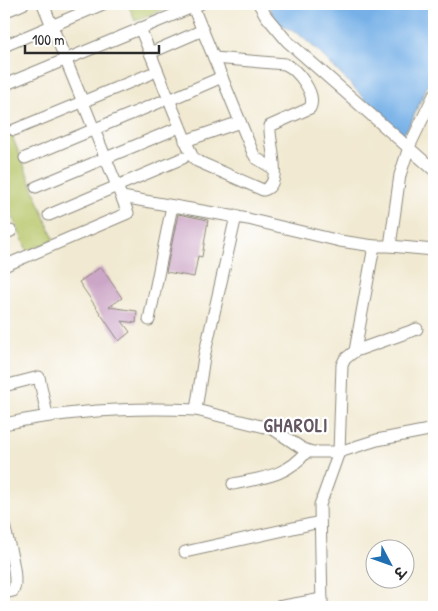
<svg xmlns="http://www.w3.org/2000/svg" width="438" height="611" font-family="'Patrick Hand','Playpen Sans Deva',sans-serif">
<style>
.green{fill:#b6c466;stroke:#707848}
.water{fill:#76b0e7;stroke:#506e89}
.building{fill:#cca6c6}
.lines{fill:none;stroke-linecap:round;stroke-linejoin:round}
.minor-casing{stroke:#8e8a7e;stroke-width:13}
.minor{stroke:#fff;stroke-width:11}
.labels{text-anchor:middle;stroke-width:4.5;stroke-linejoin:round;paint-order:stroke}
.district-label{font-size:19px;font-weight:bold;letter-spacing:1px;fill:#635661;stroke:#fff}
</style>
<rect width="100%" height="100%" fill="#fff"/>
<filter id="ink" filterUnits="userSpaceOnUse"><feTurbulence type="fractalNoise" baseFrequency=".02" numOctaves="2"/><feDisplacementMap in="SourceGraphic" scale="10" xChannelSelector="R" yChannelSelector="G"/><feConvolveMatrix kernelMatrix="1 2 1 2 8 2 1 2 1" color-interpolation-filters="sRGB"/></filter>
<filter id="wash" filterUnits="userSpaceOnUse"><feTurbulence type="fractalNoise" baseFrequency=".0096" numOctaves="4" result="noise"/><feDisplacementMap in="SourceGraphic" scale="20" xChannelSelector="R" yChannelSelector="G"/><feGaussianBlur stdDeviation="1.12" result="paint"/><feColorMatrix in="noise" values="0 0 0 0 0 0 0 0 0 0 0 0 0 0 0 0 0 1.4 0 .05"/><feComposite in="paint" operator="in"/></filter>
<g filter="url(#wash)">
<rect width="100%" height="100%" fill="#f1e9d1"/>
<g class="green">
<path d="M128,4H160L162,10L135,21Z"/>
<path d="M4,116L54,240L27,251L4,195Z"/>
</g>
<path class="water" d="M268,4H434V71L412,120L402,137L318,51L300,35L276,22Z"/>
<g id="blocks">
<g class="building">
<path d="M178,214L208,220L202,257L198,256L194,277L166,272Z"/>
<path d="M101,267L122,298L109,307L137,311L136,323L122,321L130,332L119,341L79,282Z"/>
</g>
</g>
</g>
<g filter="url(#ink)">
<use href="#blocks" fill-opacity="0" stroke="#8e8a7e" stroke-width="1"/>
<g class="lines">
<g class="minor-casing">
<g id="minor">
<path d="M259,4L266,16L287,41L434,170"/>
<path d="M193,7L253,153L256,158L274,169"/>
<path d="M4,12L23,4"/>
<path d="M140,28L192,156L197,161L263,190C285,186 268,140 270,126L310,108C317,94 298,70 285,64L214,58"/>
<path d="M4,46L103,4"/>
<path d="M150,53L203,30"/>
<path d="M4,85L200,4"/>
<path d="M169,100L222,77"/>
<path d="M14,130L150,74"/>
<path d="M185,141L240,122"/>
<path d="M25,158L160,102"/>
<path d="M36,187L173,130"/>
<path d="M122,197L248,219L340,241L374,246"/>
<path d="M49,215L183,158"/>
<path d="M4,234L11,231"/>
<path d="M390,246L434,250"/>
<path d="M4,266L128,213L43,4"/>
<path d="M149,320L172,206"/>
<path d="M355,351L417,329"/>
<path d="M4,386L39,377L47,415"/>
<path d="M196,410L273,429L303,449L312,452H339L377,440L434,429"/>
<path d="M4,424C67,411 131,407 196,410L204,357L236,216"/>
<path d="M233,484C262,478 288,476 307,451"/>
<path d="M4,525C7,539 20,579 13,591L4,593"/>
<path d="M185,552L320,522"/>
<path d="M278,607L322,599"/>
<path d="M322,607L320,505L339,452L342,365L345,359L355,351L374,246H390L400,175L409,147L434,95"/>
</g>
</g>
<use href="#minor" class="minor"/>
</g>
</g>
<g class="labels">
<g class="district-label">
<text x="296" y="432">GHAROLI</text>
</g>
</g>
<rect width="438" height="611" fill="none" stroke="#fff" stroke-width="20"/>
<g transform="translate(390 564) rotate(131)"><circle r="24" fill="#ffffff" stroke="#aaaaaa"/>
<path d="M0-4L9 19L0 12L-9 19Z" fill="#1f6fb2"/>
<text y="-8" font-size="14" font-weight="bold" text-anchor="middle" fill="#2b2b2b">उ</text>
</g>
<path d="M25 45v8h134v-8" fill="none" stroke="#2b2b2b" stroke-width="2.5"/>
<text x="32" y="45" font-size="15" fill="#2b2b2b" stroke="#ffffff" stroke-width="4" paint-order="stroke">100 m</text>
</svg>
